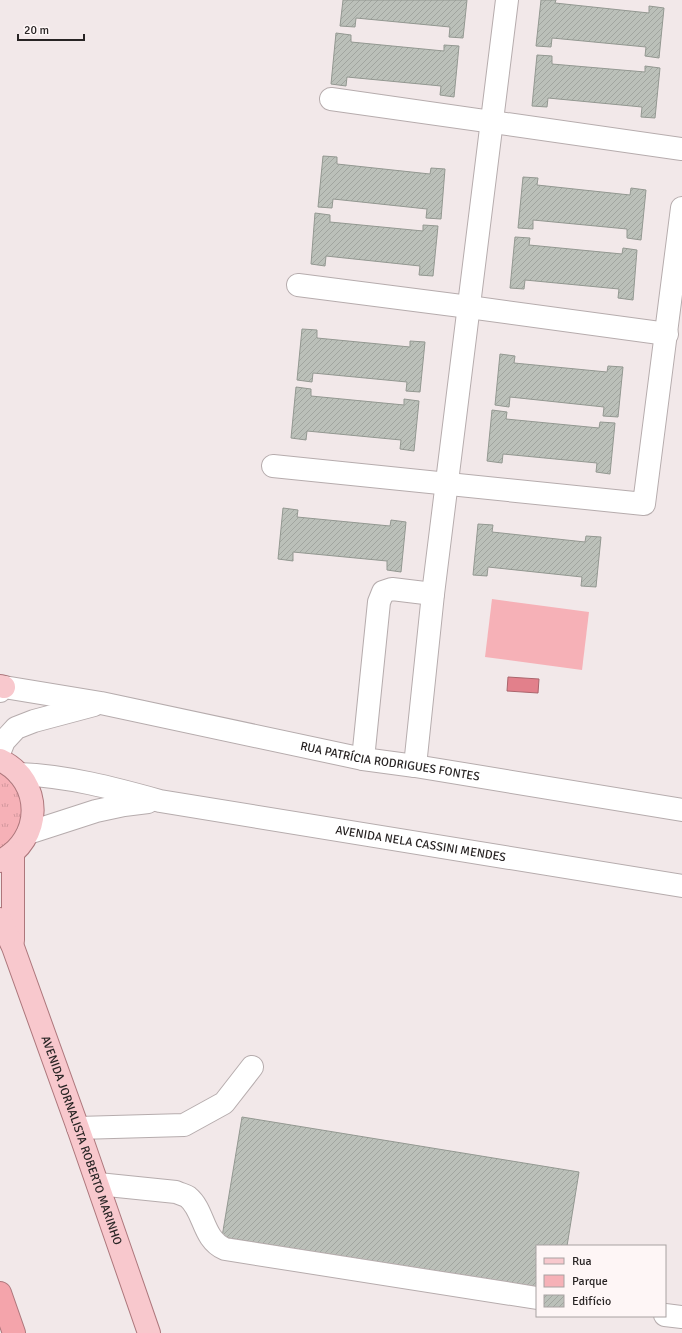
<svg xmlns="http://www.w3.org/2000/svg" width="682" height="1333" font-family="Signika,sans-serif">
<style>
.grass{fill:url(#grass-tufts)}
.green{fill:#f6b1b7}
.water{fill:#e2808b;stroke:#aa646c}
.building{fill:url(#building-hatch);stroke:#939891}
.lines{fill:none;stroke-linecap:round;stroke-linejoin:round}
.minor-casing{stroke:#b6acad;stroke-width:24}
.major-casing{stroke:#ad777c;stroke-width:24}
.highway-casing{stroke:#ad777c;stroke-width:24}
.minor{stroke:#fff;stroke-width:22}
.major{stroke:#f8c8cd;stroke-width:22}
.highway{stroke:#f4a4ab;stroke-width:22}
.labels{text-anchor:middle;stroke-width:3;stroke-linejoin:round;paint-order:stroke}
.street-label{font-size:12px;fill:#282424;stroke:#fef6f6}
</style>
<defs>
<pattern id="grass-tufts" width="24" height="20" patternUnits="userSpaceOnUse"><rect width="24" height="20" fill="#f6b1b7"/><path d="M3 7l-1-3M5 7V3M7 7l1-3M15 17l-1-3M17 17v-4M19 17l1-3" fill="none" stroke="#d3989d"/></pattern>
<pattern id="building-hatch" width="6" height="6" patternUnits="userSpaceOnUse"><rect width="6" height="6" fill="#bbc0b9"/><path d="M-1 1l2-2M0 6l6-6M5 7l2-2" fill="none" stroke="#a1a59f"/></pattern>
</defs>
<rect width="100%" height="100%" fill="#f2e8e9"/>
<path class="grass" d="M0,766L10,772L27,817L0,855Z"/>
<path class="green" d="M492,599L589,612L582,670L485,657Z"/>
<path class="water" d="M508,677L539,679L538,693L507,691Z"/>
<g class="building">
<path d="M343,0H467L463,38L449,37L450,27L356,18L355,27L340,26Z"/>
<path d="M541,0H556L555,3L649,13V6L664,8L659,58L645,56L646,47L552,38L551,47L536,46Z"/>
<path d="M336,33L351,35V42L444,51V45L459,46L454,97L440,95L441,86L347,77L346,86L331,84Z"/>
<path d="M537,55L552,56V64L645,72V66L660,68L655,118L641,117L642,107L548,98L547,107L532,106Z"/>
<path d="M323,156L337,157V164L430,174L431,168L445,169L441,219L426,218L427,209L333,199L332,208L318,207Z"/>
<path d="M523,177L538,178L537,185L630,195L631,188L646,190L641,240L627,238V229L533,220V229L518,228Z"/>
<path d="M315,213L330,215V222L423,231V225L438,226L433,276L419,275L420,266L326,256L325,266L311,264Z"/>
<path d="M515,237L530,238L529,245L622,254L623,248L637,250L633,300L618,298L619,289L525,280L524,289L510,288Z"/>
<path d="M302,329L317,330V338L410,347V341L425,342L420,392L406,391L407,382L313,373L312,382L297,380Z"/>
<path d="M500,354L515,356L514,363L607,372L608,366L623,367L618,417L603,416L604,407L510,397L509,407L495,405Z"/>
<path d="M296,387L311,389V396L404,405V399L419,401L414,451L400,449L401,440L307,431L306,440L291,438Z"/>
<path d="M492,410L507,412L506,419L599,428L600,422L615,423L610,474L596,472L597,463L503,454L502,463L487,461Z"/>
<path d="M283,508L298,510L297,517L390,526L391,520L406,522L401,572L387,570V561L293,552V561L278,559Z"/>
<path d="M478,524L493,525L492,532L585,542L586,536L601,537L596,587L581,586L582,577L488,567L487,576L473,575Z"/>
<path d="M242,1117L579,1172L567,1246H537V1289L222,1237Z"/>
</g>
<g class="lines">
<g class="minor-casing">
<g id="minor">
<path d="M331,99L682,149"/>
<path d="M298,285L469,307L667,334"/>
<path d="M273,466L644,504L682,208"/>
<path id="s1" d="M0,691L4,687L101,703L363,759L415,766L682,810"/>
<path d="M0,751L4,741L16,728L34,721L94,705"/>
<path d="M363,759L379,602L383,592L392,589L433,594"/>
<path d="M415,766L433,594L507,0"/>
<path id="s2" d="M19,774C68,776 113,788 160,801L682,886"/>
<path d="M28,833L96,811L124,805L148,802"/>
<path d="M78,1128L184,1125L224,1103L252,1067"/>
<path d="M98,1184L176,1192C180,1194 185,1195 188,1197C205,1211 202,1239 225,1249L537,1298"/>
<path d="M665,1315L682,1317"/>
</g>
</g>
<g class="major-casing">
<g id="major">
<path d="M0,686L4,687"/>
<path d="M0,760C44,781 43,840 0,861"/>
<path d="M13,853V940"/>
<path id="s3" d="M0,919L13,947L78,1128L149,1333"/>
</g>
</g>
<g class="highway-casing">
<path id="highway" d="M0,1293L14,1333"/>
</g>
<use href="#minor" class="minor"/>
<use href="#major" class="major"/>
<use href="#highway" class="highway"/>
</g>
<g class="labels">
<g class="street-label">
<text dy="4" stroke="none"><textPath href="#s1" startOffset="399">RUA PATRÍCIA RODRIGUES FONTES</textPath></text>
<text dy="4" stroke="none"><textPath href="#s2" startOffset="408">AVENIDA NELA CASSINI MENDES</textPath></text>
<text dy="4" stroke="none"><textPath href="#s3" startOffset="236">AVENIDA JORNALISTA ROBERTO MARINHO</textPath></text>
</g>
</g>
<rect x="536" y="1245" width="130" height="72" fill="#fef6f6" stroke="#a8a2a2"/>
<rect x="544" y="1258" width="20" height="6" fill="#f8c8cd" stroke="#a8a2a2"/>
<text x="572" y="1265" font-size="12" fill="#282424">Rua</text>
<rect x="544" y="1275" width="20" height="12" fill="#f6b1b7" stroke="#a8a2a2"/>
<text x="572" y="1285" font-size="12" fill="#282424">Parque</text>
<rect x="544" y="1295" width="20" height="12" fill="url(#building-hatch)" stroke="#a8a2a2"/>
<text x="572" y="1305" font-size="12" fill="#282424">Edifício</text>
<path d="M18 34v6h66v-6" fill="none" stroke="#282424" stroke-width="2"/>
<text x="24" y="34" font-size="12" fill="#282424" stroke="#fef6f6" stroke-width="3" paint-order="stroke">20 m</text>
</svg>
